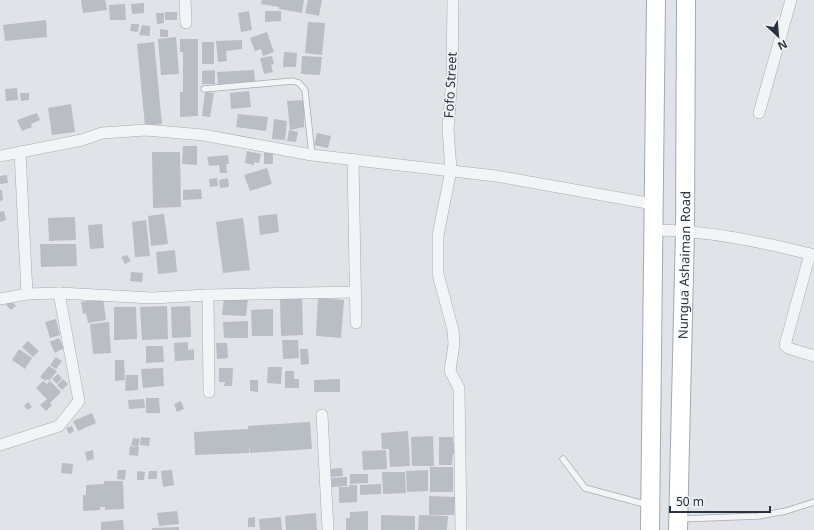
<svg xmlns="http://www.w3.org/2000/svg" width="814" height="530" font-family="'Noto Sans',sans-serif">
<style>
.building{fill:#b8bec4}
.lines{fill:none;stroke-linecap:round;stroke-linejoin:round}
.service-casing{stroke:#a6acb2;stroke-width:7}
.minor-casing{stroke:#a6acb2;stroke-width:12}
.primary-casing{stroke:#a0aab3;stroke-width:20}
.service{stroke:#f2f4f6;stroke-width:5.5}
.minor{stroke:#f2f4f6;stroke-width:11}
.primary{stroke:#fff;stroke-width:18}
.labels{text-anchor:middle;stroke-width:3;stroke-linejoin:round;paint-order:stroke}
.street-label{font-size:13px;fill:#2a343e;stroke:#eff3f6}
</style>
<rect width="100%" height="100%" fill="#e0e4e8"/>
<g class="building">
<path d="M81,0H105L107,10L83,13Z"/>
<path d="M262,0H304L302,13L279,9V7L261,4Z"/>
<path d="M308,0H322L319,16L305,13Z"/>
<path d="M144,3V13L132,14L131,4Z"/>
<path d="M125,4L126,20H110L109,5Z"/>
<path d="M249,11L252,30L241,32L238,13Z"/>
<path d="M265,11H281V21L265,22Z"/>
<rect x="165" y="12" width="12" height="8"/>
<path d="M156,13H164V23L157,24Z"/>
<path d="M46,20L47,37L5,41L3,25Z"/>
<path d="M308,22L325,23L322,55L305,53Z"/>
<path d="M131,24H139L138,32L130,31Z"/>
<path d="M142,25L150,26V36L139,35Z"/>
<path d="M160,29L168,30V37H160Z"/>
<path d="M267,32L274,52L263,56L261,49L255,51L250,38Z"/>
<path d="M176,37L179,74L161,75L158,39Z"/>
<path d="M180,39H198V116L180,117V92H183V52H180Z"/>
<path d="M242,40V49L226,51L227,61L218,62L216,41Z"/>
<path d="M154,42L162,124L145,126L137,44Z"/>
<rect x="202" y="42" width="12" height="22"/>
<path d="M284,52L297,53L296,67H283Z"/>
<path d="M272,56L274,64L271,65L273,72L264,74L260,58Z"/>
<path d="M302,56L322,57L320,75L301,74Z"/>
<path d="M215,70V84H202V71Z"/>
<path d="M254,70L255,82L218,84L217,72Z"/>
<path d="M17,88L18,100L6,101L5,89Z"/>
<path d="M249,91L251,107L231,109L230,93Z"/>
<path d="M205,92L214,93L210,117L202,116Z"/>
<path d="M20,93H29V100L21,101Z"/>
<path d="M304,100V127L290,130L287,101Z"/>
<path d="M71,104L75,132L52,135L48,108Z"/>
<path d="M37,113L40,120L31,124L32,127L22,131L17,120Z"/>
<path d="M238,114L268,117L266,131L236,127Z"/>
<path d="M274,119L287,121L285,140L272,139Z"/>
<path d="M289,130L298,132L296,142L287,141Z"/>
<path d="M317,133L331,136L328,148L314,145Z"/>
<path d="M183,146H197V165L182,164Z"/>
<path d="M247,151L261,154L259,163L254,162V165L245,163Z"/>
<path d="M152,152H180L181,207L153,208Z"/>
<path d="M273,152V164H264V153Z"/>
<path d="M228,155L229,164H226L227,173H220L219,165L209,166L207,157Z"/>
<path d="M267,168L272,184L250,191L244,175Z"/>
<path d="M7,175L8,183L0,184V176Z"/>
<path d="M217,178L218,186L210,187L209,179Z"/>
<path d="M228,178L229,187L220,188L219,180Z"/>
<path d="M201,189L202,199L183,200V190Z"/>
<path d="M0,190H2L3,200L0,201Z"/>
<path d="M4,211L6,220L0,222V212Z"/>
<path d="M164,214L168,244L151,246L148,216Z"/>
<path d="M277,214L279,232L260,235L258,216Z"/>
<path d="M75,217L76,240L49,241L48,218Z"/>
<path d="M243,218L250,270L223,273L216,222Z"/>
<path d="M146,220L150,256L135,257L132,222Z"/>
<path d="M102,224L104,248L90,249L88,225Z"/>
<path d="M40,244H76L77,266L41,267Z"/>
<path d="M175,250L177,272L158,274L156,252Z"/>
<path d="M127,255L131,261L125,264L121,257Z"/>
<path d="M131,272L143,273L142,282L130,281Z"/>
<path d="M224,296L248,298L246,316L222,315Z"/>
<path d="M302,296L303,335L281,336L280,297Z"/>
<path d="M103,298L106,320L88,323L86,313L83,314L81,302Z"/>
<path d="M318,298L344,300L341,338L316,336Z"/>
<path d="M11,300L16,306L11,310L6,305Z"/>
<path d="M167,306L168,339L142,340L140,307Z"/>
<path d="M190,306L191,337L172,338L171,307Z"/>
<path d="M114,307H136L137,339L114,340Z"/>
<path d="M273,309V336H252L251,310Z"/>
<path d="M56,319L60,335L50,338L45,322Z"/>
<path d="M248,321V338H224L223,322Z"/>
<path d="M109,322L111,353L93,354L90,324Z"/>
<path d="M59,338L64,348L55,353L50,342Z"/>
<path d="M282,340H298L299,358L283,359Z"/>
<path d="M28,341L39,351L33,357L22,347Z"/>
<path d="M188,342V350L194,349V360L175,361L174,343Z"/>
<path d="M216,343H227L228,358L217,359Z"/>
<path d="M146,346H163L164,362L146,363Z"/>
<path d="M19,349L32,358L25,369L12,360Z"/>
<path d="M300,349H308L309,364L301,365Z"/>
<path d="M56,357L62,361L56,369L50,365Z"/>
<path d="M115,360H124L125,380L115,381Z"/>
<path d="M49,366L57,371L49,381L47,379L46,381L40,377Z"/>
<path d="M268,367H282L281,384L267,383Z"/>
<path d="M163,368L164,386L143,388L141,369Z"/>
<path d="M219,368H233L232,386H224L225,382H219Z"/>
<path d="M285,371H294V379H299V388H285Z"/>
<path d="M58,374L62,378L57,384L52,379Z"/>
<path d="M126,375H138V390L125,391Z"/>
<path d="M63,379L68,384L62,390L57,385Z"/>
<path d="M340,379V392H314V380Z"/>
<path d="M250,380H258V392L250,391Z"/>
<path d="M43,381L47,384L50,381L61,392L50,403L52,405L46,411L40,405L47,399L36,388Z"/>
<path d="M146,398H159L160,413H146Z"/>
<path d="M144,399L145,408L129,409L128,400Z"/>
<path d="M181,401L184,409L177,412L174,404Z"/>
<path d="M28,402L32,407L28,410L24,406Z"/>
<path d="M92,413L96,423L78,431L73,421Z"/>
<path d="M310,422L312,449L250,453L249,445V453L195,455L194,432L248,429V426Z"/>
<path d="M72,426L74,431L69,434L66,428Z"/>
<path d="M408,431L410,466L390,467L389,449H382L381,433Z"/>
<path d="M433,436L434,466H412L411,437Z"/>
<path d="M141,437L150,438L149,446L140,445Z"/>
<path d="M439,437H453V442H458V454H453L452,465H439Z"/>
<path d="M133,438L140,439L138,447L131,445Z"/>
<path d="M130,446L139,447L138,456L129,455Z"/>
<path d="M93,450L94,459L87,461L85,452Z"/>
<path d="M386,450L387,469L363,470L362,451Z"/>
<path d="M62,463L73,464L72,474L61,473Z"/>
<rect x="430" y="467" width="23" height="25"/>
<path d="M342,468L343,476L330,477V469Z"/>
<path d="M118,470H126L125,480L117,479Z"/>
<path d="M172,470L174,485L163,487L161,471Z"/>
<path d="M428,470V491L407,492L406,471Z"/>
<path d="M137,471L145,472L144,480H137Z"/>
<path d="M149,471H157V479H148Z"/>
<path d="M382,472H405L406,493L383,494Z"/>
<path d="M350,474H368V483L350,484Z"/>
<path d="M347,477V486L332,487L331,478Z"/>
<path d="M104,481H123L124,509L105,510V507H100V510L83,511V495H86V485L104,484Z"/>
<path d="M381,484V494L360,495V485Z"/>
<path d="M349,485H357V502L339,503V487H349Z"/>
<path d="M429,496L455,497L454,515H429Z"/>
<path d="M177,511L179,524L159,526L157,513Z"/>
<path d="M368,511V530H346V518H350V512Z"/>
<path d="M316,513L317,530H286L285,516Z"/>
<path d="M381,515L415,516V530H381Z"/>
<path d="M419,515L448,516L447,530H418Z"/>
<path d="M255,517V527H248V518Z"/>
<path d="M281,517L282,530H260L259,519Z"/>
<path d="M123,520L124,530H101V522Z"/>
<path d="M179,527V530H152V528Z"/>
</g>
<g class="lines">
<g class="service-casing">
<g id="service">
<path d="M204,89L293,81L299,83L305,90L312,155"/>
<path d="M563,459L585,488L648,505"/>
<path d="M680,519L759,516L786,511L814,502"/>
</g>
</g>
<g class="minor-casing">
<g id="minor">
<path d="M185,0L186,23"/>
<path d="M453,0L452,76L448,129L451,170L438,235V274L453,330L454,344L450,371L459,388L461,530"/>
<path d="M759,113L791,0"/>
<path d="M20,152L27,294"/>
<path d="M0,156L82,140L102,133L146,130L203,135L312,155L496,176L653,204"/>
<path d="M353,159L356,323"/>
<path d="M653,230C707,230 762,242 814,255"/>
<path d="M810,254L785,345L788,348L814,356"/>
<path d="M208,295L209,392"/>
<path d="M0,299L27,294L59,293L152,298L208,295L355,292"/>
<path d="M322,415L328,530"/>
<path d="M0,445L59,426L79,401L59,293"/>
</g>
</g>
<g class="primary-casing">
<g id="primary">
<path d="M650,530L656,0"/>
<path id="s1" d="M678,530L685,230L686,0"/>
</g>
</g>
<use href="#service" class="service"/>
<use href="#minor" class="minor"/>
<use href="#primary" class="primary"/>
</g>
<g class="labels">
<g class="street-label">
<text transform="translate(450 85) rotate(-87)" y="5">Fofo Street</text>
<text dy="5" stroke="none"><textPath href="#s1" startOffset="265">Nungua Ashaiman Road</textPath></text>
</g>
</g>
<g transform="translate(778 36) rotate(154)" stroke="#eff3f6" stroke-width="3" paint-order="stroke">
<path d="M0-3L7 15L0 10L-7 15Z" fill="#2a343e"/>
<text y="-6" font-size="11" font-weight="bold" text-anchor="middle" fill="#2a343e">N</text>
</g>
<path d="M670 506v6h100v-6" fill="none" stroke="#2a343e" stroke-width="2"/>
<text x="676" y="506" font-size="12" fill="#2a343e" stroke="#eff3f6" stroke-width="3" paint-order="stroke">50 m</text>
</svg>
